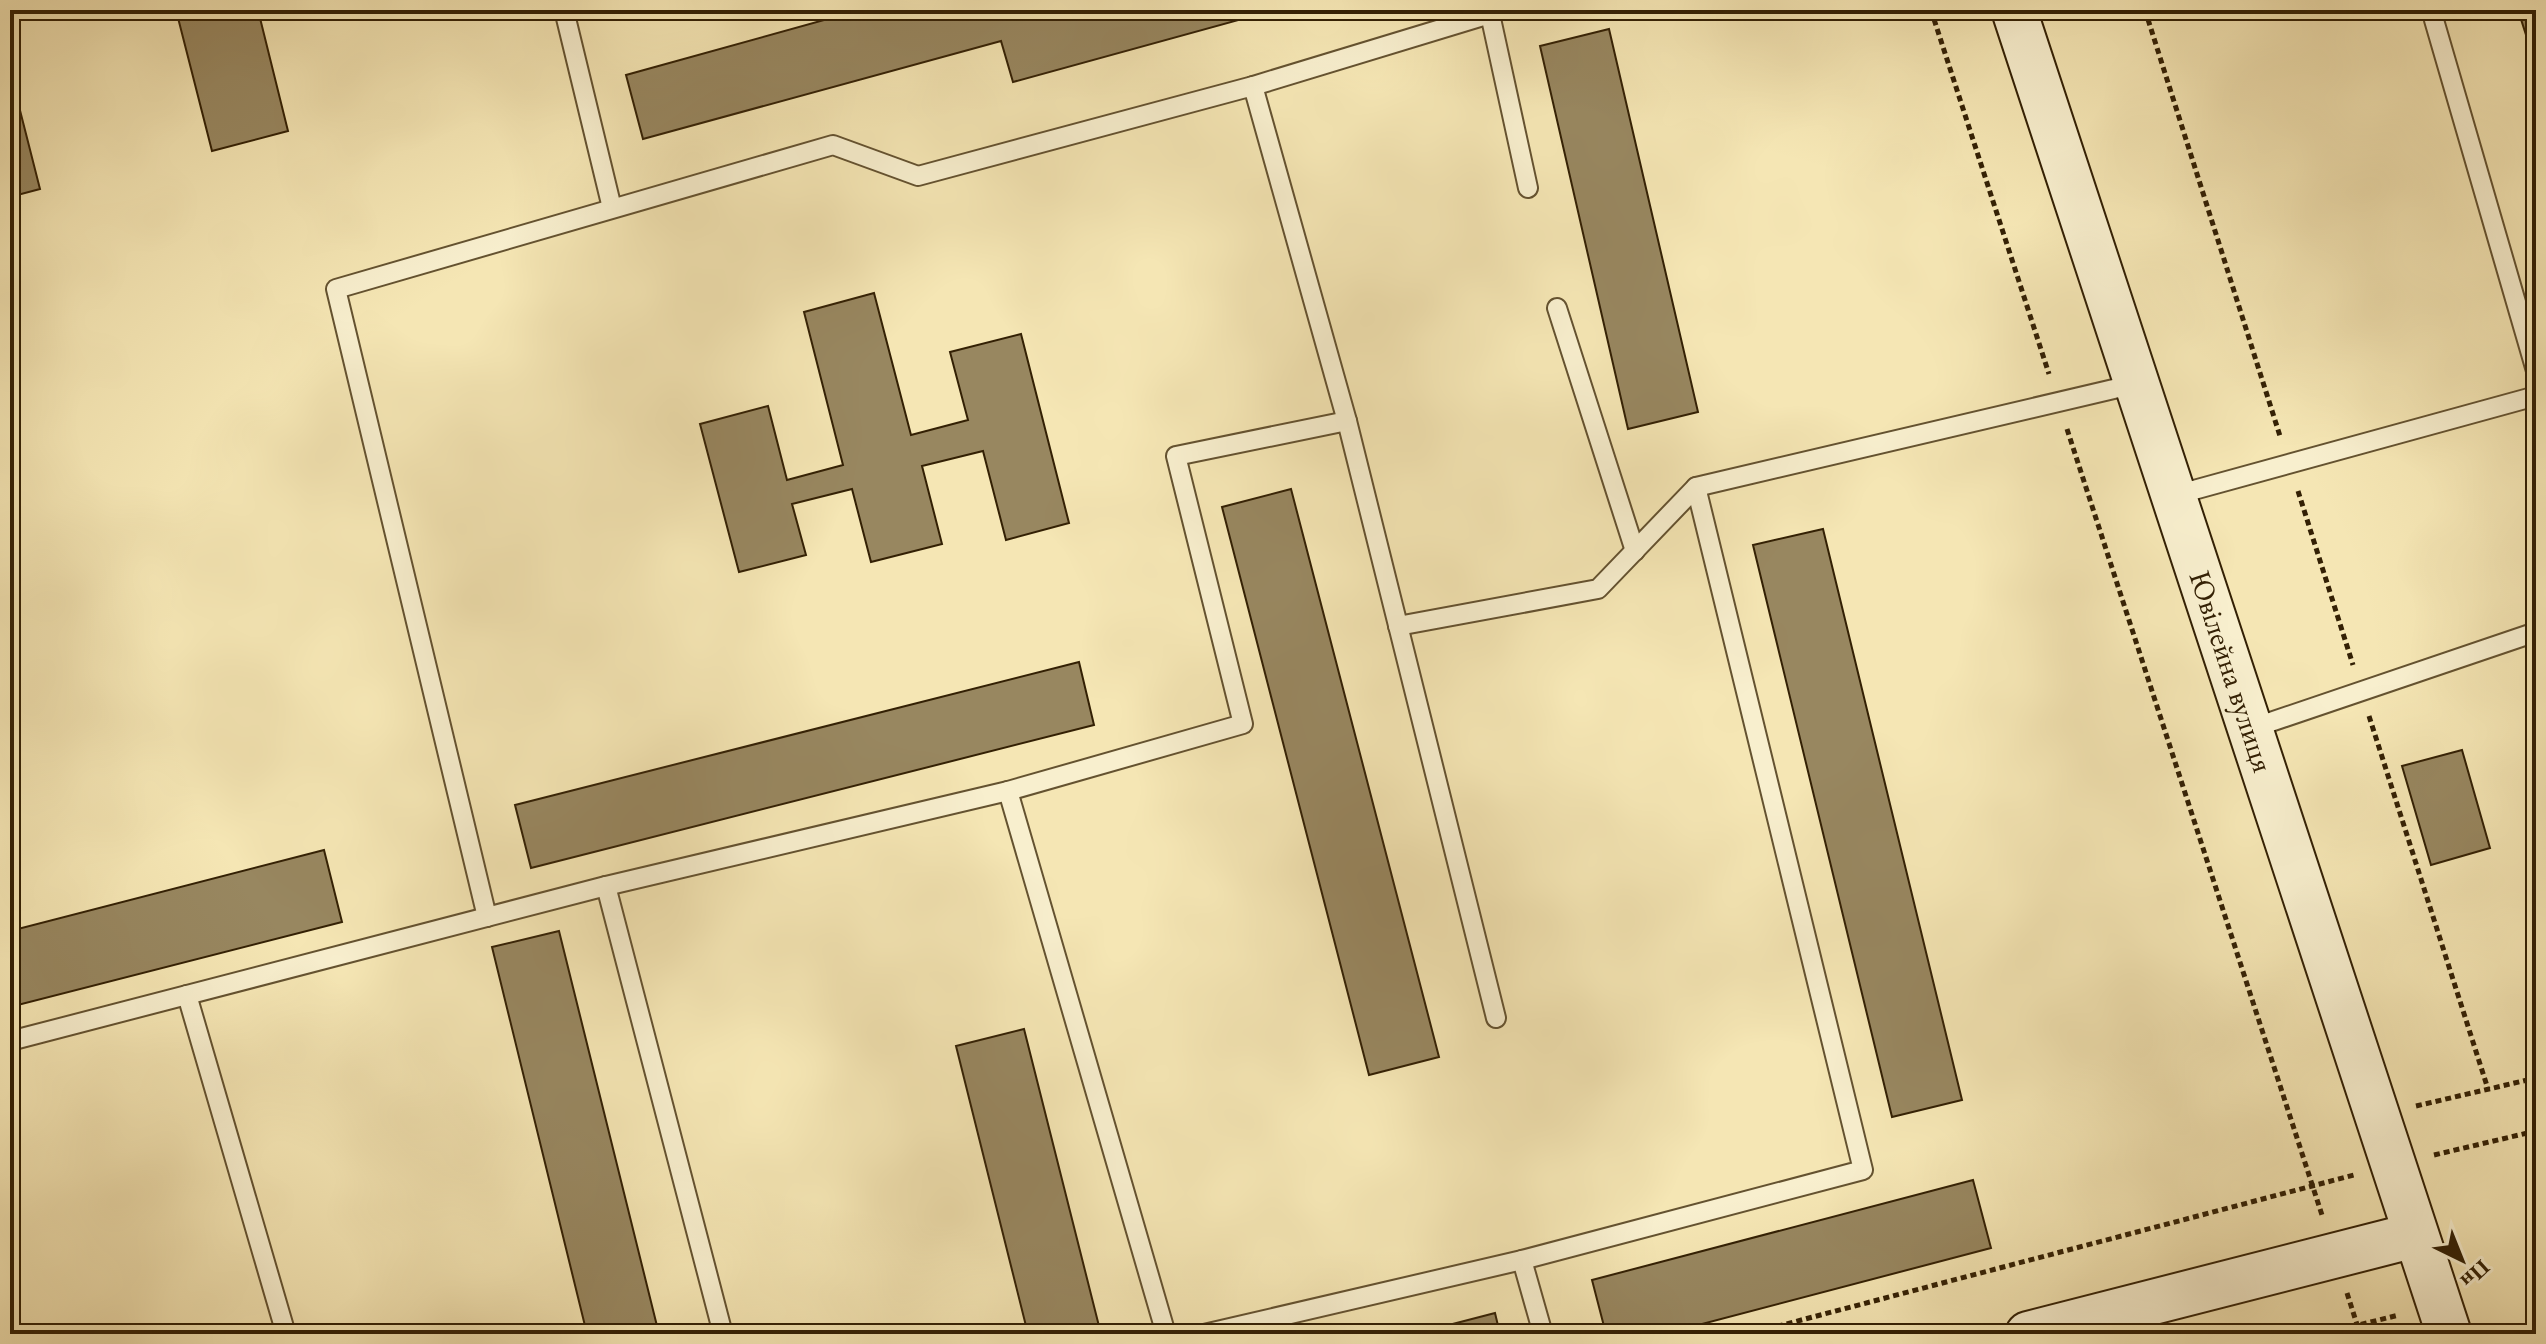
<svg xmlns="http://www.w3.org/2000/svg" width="2546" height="1344" font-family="'EB Garamond',serif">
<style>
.building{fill:#988760;stroke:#332004;stroke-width:2}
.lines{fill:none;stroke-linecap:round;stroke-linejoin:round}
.lane-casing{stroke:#645230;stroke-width:22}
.secondary-casing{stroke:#332004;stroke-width:48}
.path{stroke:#332004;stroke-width:5;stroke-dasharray:6 4;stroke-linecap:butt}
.lane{stroke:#f8efce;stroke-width:18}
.secondary{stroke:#f8efce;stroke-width:44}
.labels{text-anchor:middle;stroke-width:6;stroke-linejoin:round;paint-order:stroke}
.street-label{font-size:30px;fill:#332004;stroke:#f8efce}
</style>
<rect width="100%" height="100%" fill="#f5e6b4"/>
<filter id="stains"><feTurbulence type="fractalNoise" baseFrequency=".0025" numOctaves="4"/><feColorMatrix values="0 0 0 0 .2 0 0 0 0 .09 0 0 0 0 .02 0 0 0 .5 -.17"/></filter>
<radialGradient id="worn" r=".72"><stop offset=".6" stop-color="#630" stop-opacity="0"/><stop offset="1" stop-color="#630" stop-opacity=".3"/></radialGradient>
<g class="building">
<path d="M10,10H57L10,22Z"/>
<path d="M176,10H258L288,131L212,151Z"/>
<path d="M860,10H1275L1013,82L1001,41L643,139L626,75Z"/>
<path d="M2518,10H2536V66Z"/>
<path d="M1609,29L1698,412L1628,429L1540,46Z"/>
<path d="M10,71L40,189L10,197Z"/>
<path d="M874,293L911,435L968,420L950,352L1021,334L1069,523L1006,540L983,451L922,466L942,544L871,562L852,489L792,504L806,555L739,572L700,424L768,406L787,480L843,465L804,312Z"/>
<path d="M1291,489L1439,1057L1369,1075L1222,507Z"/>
<path d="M1823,529L1962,1100L1892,1117L1753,545Z"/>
<path d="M1079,662L1094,725L531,868L515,805Z"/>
<path d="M2462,750L2490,848L2431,865L2402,766Z"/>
<path d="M324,850L342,922L10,1007V931Z"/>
<path d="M559,931L659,1334H587L492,947Z"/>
<path d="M1024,1029L1101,1334H1028L956,1046Z"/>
<path d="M1973,1180L1991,1248L1664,1334H1606L1592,1280Z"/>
<path d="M1495,1313L1500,1334H1414Z"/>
</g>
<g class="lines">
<g class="lane-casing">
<g id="lane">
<path d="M564,10L612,208"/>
<path d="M2434,20L2536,371"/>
<path d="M1253,86L1490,14L1528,188"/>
<path d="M1557,308L1635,551"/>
<path d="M2172,496L2536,396"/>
<path d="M1398,626L1598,589L1696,487"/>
<path d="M2250,729L2536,632"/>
<path d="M487,917L336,289L833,145L918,176L1253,86L1347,421"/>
<path d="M187,995L286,1334"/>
<path d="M10,1041L606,886"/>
<path d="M723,1334L606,886L1008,791"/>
<path d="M1166,1334L1008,791L1243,724L1176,456L1347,421L1496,1018"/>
<path d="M1204,1334L1522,1260"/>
<path d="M1543,1334L1522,1260L1863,1170L1696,487L2135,384"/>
</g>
</g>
<g class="secondary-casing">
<g id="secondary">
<path id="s1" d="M2014,10L2449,1334"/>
<path d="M2028,1334L2415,1235"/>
</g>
</g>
<g class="path">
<path d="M1931,10L2049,374"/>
<path d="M2145,10L2280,436"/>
<path d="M2067,429L2322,1215"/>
<path d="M2298,491L2353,665"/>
<path d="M2369,716L2488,1089"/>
<path d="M2416,1106L2536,1078"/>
<path d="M2434,1155L2536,1131"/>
<path d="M2347,1293L2360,1334"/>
<path d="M1748,1334L2354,1175"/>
<path d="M2322,1334L2399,1315"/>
</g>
<use href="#lane" class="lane"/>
<use href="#secondary" class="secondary"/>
</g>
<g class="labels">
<g class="street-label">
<text dy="10" stroke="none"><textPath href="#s1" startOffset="696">Ювілейна вулиця</textPath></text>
</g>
</g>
<rect width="2546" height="1344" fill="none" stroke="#f5e6b4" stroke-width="40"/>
<rect x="12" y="12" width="2522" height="1320" fill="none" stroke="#332004" stroke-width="4"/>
<rect x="20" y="20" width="2506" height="1304" fill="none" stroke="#332004" stroke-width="2"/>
<g transform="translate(2462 1260) rotate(137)" stroke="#f8efce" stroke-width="6" paint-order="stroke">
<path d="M0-6L14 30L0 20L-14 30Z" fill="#332004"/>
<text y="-12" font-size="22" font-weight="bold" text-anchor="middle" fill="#332004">Пн</text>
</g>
<rect width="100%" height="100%" filter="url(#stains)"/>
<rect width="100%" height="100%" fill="url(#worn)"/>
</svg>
